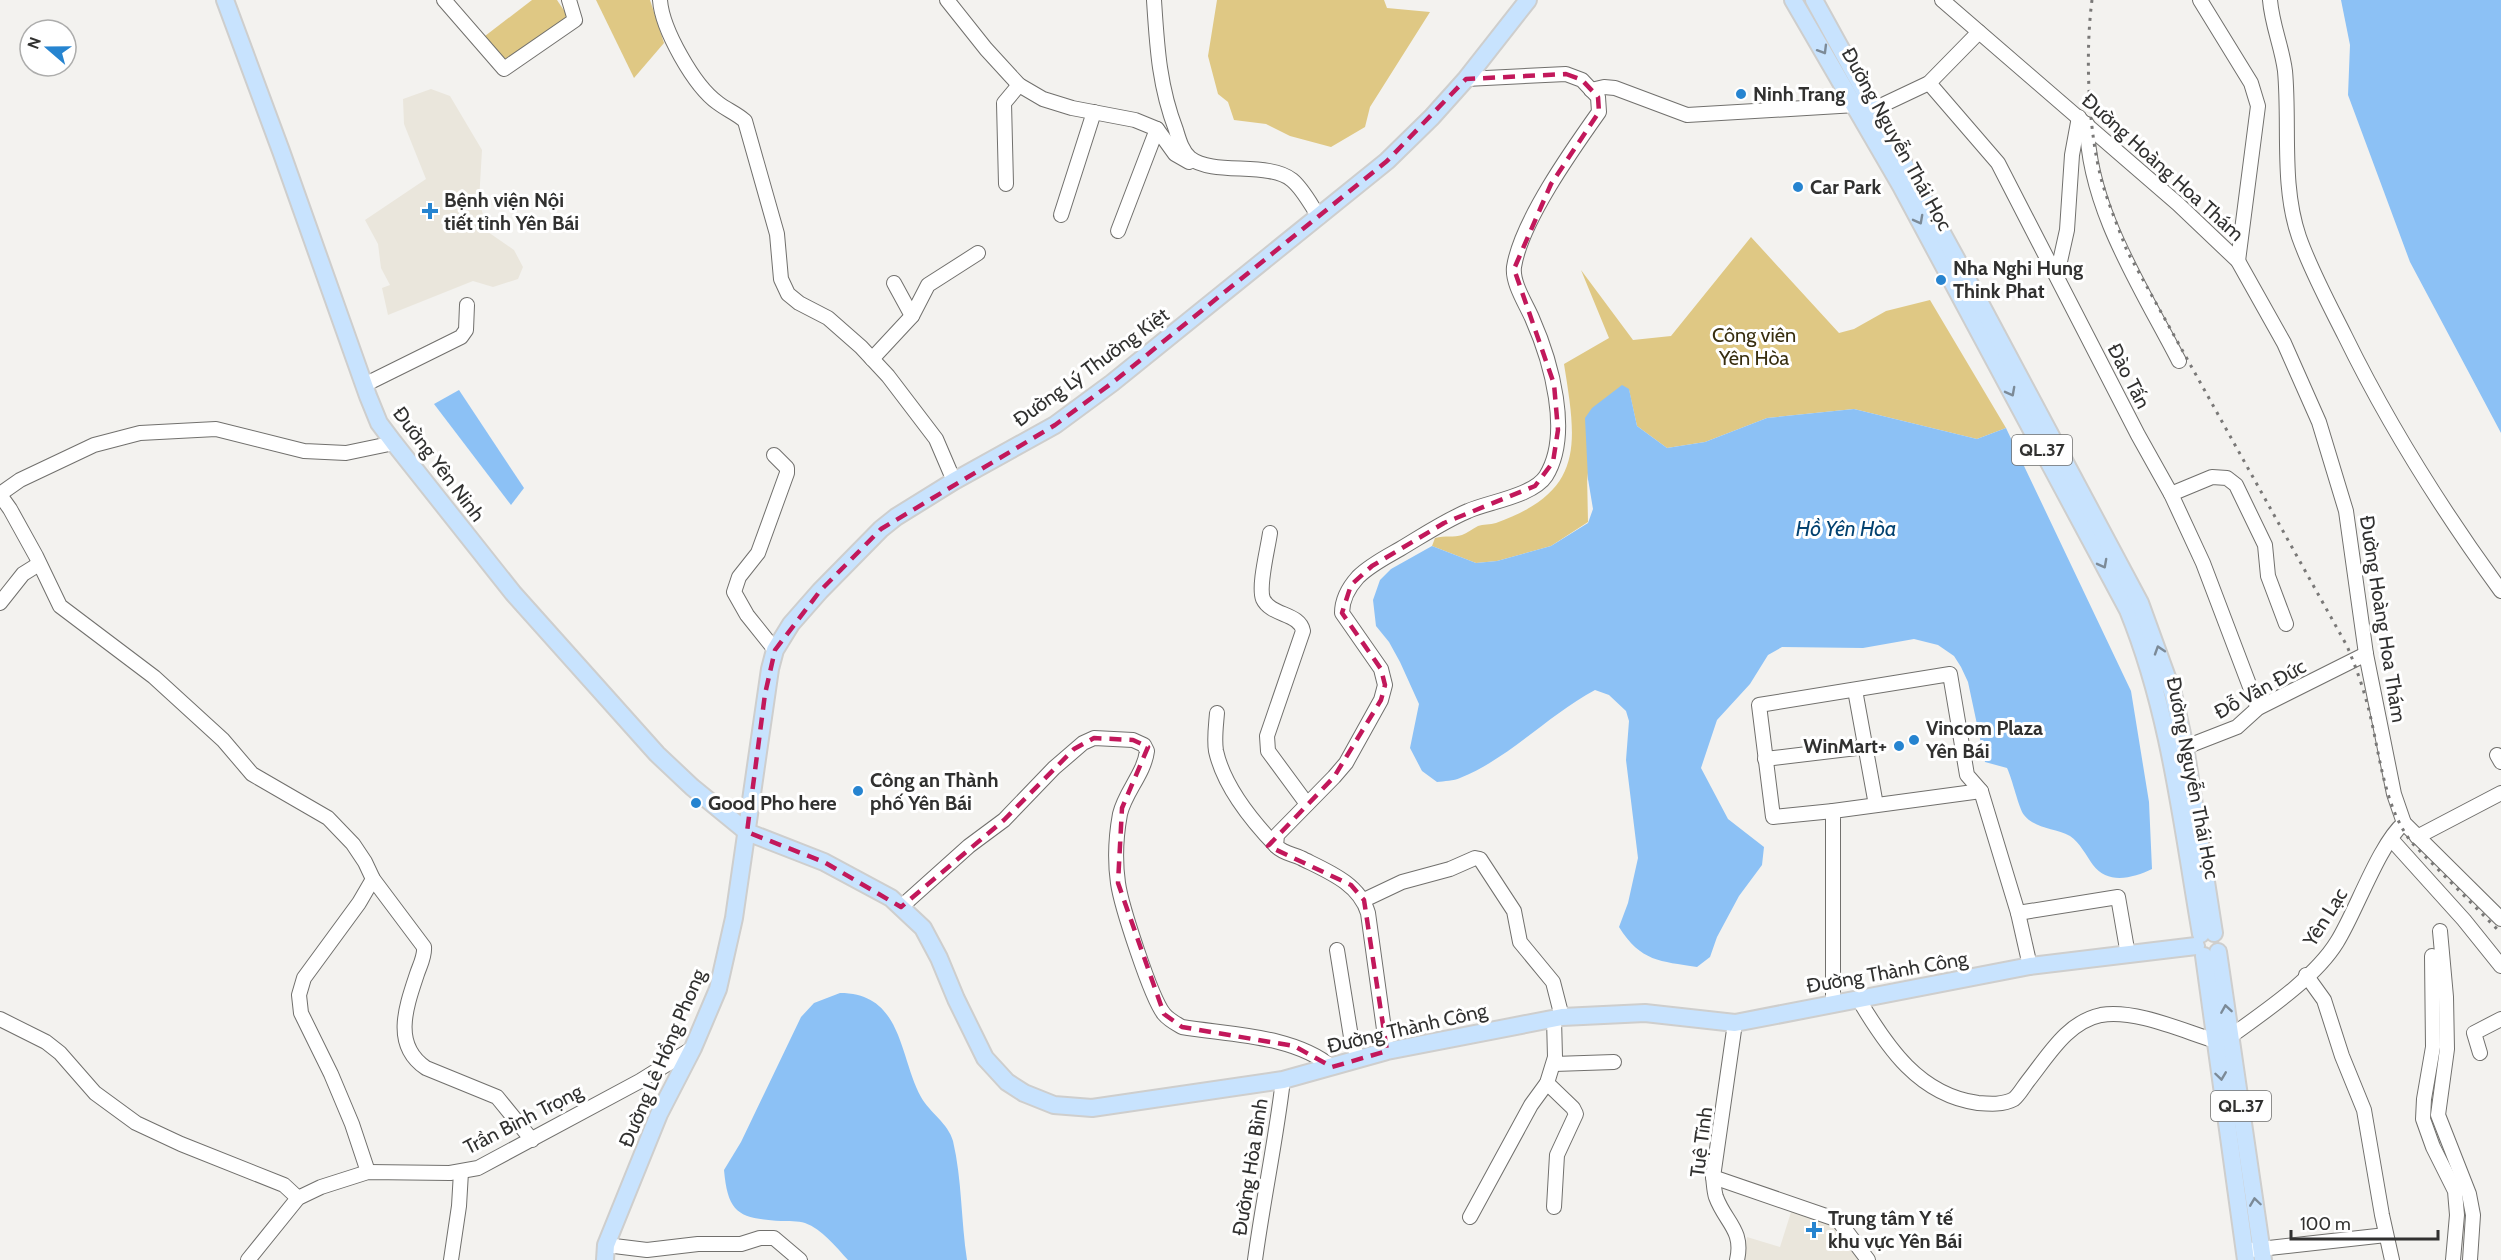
<svg xmlns="http://www.w3.org/2000/svg" width="2501" height="1260" font-family="Cabin,sans-serif">
<style>
.built{fill:#eae6dc}
.green{fill:#dfc884}
.water{fill:#8cc1f5}
.lines{fill:none;stroke-linecap:round;stroke-linejoin:round}
.minor-casing{stroke:#71706d;stroke-width:16}
.major-casing{stroke:#cececd;stroke-width:20}
.minor{stroke:#fff;stroke-width:14}
.major{stroke:#c8e3fe;stroke-width:16}
.rail{stroke:#797877;stroke-width:3;stroke-dasharray:3 6;stroke-linecap:butt}
.oneway{stroke:#7c8a97}
.marked{fill:none;stroke:#c2185b;stroke-width:4.5;stroke-dasharray:12 8;stroke-linejoin:round}
.poi-dot{fill:#2684d0;stroke:#fff;stroke-width:2}
.labels{text-anchor:middle;stroke-width:6;stroke-linejoin:round;paint-order:stroke}
.shield{fill:#fff;stroke:#6f6f6e;stroke-width:1.5}
.shield-label{font-size:18px;font-weight:bold;fill:#313130}
.poi-label{font-size:20px;font-weight:bold;fill:#313130;stroke:#fff;text-anchor:start}
.street-label{font-size:20px;fill:#313130;stroke:#fff}
.park-label{font-size:20px;fill:#382e0f;stroke:#fff}
.water-label{font-size:21px;font-style:italic;fill:#034270;stroke:#fff}
</style>
<rect width="100%" height="100%" fill="#f3f2ef"/>
<g class="built">
<path d="M431,89L450,96L482,150L479,201L488,232L514,250L523,267L518,279L493,287L473,281L388,315L382,288L390,285L381,268L378,244L365,220L426,179L404,124L403,99Z"/>
<path d="M1792,1209L1836,1223L1866,1260H1744L1747,1237L1780,1247Z"/>
</g>
<g class="green">
<path d="M532,0H557L567,15L566,18L507,64L485,36Z"/>
<path d="M596,0H650L664,43L634,78Z"/>
<path d="M1217,0H1384L1387,8L1430,12L1370,107L1365,127L1331,147L1290,136L1266,124L1234,120L1228,102L1218,94L1208,56Z"/>
<path d="M1751,237L1839,333L1854,329L1886,311L1930,300L2006,428L1977,439L1854,409L1767,418L1705,442L1667,448L1637,426L1629,390L1588,481L1587,473L1588,522L1551,546L1497,561L1476,563L1432,546L1435,538C1445,535 1454,538 1462,535C1467,533 1472,529 1478,526C1483,524 1490,525 1496,523C1585,491 1577,445 1564,364L1609,338L1581,270L1633,340L1671,336Z"/>
</g>
<g class="water">
<path d="M2341,0H2501V433L2410,262L2348,95L2350,45Z"/>
<path d="M1622,385L1629,389L1637,426L1667,448L1705,442L1767,418L1854,409L1977,439L2006,428L2131,691L2149,802L2152,869C2133,878 2108,885 2093,865C2086,855 2080,843 2070,836C2055,828 2035,829 2024,815C2019,809 2012,778 2007,768L1985,762L1968,682L1961,667L1954,656L1938,645L1914,639L1863,648L1782,647L1768,655L1750,684L1717,720L1701,768L1728,819L1764,847L1762,865L1739,896L1717,937L1710,957L1697,967C1660,961 1641,962 1619,927L1628,903L1638,858L1626,760L1629,721L1626,711L1609,695L1595,690C1548,715 1510,758 1460,778C1454,781 1444,781 1437,782L1422,771L1410,748L1419,704L1400,662L1389,642L1376,626L1373,600L1380,580L1391,569L1432,546L1476,563L1497,561L1551,546L1588,523L1593,509L1588,479L1585,418L1592,408Z"/>
<path d="M459,390L524,488L511,505L434,404Z"/>
<path d="M840,993C903,993 899,1057 921,1097C930,1113 948,1123 953,1141C962,1179 961,1221 967,1260H848C836,1247 822,1229 805,1223C798,1221 788,1221 781,1221C740,1218 728,1215 724,1170L741,1142L801,1017L814,1003Z"/>
</g>
<g class="lines">
<g class="minor-casing">
<g id="minor">
<path d="M444,0L504,69L575,20L569,0"/>
<path d="M660,0C662,29 694,86 718,103C727,110 736,113 745,121L777,234L781,279L788,294L799,303L828,318L861,347L888,376L936,439L954,481"/>
<path d="M947,0L986,49L1019,85L1043,99L1072,108L1135,120L1157,129L1175,154L1189,162"/>
<path d="M1154,0C1157,46 1159,86 1176,130C1179,140 1182,151 1190,158C1213,176 1269,161 1292,180C1303,189 1311,205 1319,217"/>
<path d="M1942,0L2178,204L2238,261L2284,343L2319,422L2346,511L2366,654L2394,794L2404,823L2501,919"/>
<path d="M2200,0L2251,83L2258,106L2238,261"/>
<path d="M2270,0C2272,25 2282,47 2285,71C2290,125 2281,185 2299,237C2311,271 2329,304 2345,336C2389,426 2442,510 2501,591"/>
<path d="M1929,83L1998,163L2138,435L2171,494L2203,563L2258,708"/>
<path d="M1591,90L1604,87L1615,88L1687,115L1856,105"/>
<path d="M1874,109L1929,83L1979,32"/>
<path d="M2087,124C2088,208 2142,289 2179,361"/>
<path d="M1006,184L1004,103L1019,85"/>
<path d="M1061,215L1094,112"/>
<path d="M1118,231L1157,129"/>
<path d="M2057,275L2067,230L2072,155L2079,117"/>
<path d="M894,283L912,316"/>
<path d="M872,359L912,316L928,285L978,253"/>
<path d="M364,385L461,337L466,330L467,305"/>
<path d="M774,455L787,468V473L758,553L739,577L734,592L747,615L775,650"/>
<path d="M0,494L20,480L94,445L140,433L216,429L304,451L346,453L394,443"/>
<path d="M2171,494L2212,477L2227,478L2236,485L2265,545L2268,576L2286,624"/>
<path d="M0,495L10,509L36,556L60,606L154,677L223,740L252,774L328,818L353,844L365,862L373,879L424,947C425,956 420,965 417,974C406,1007 392,1045 426,1068L497,1097L532,1140"/>
<path d="M1270,533C1268,548 1258,586 1263,599C1271,616 1300,613 1303,631L1267,736L1268,751L1307,804"/>
<path d="M0,603L23,574L39,564"/>
<path d="M1855,690L1876,805"/>
<path d="M1217,713C1216,726 1214,739 1216,751C1224,787 1251,820 1276,846"/>
<path d="M2178,750L2237,727L2258,708L2366,654"/>
<path d="M2497,755L2501,762"/>
<path d="M1765,759L1865,747"/>
<path d="M1833,811L1773,817L1759,705L1950,674L1967,775L1981,791L2018,913L2118,897L2128,955"/>
<path d="M2417,837L2501,793"/>
<path d="M2391,839L2464,920L2501,966"/>
<path d="M1364,900L1402,882L1450,869L1475,858L1480,859L1514,911L1520,942L1553,982L1562,1017"/>
<path d="M901,907L969,846L1004,820L1054,768L1083,743L1094,738L1133,740L1144,745L1147,751C1144,774 1125,792 1120,814C1116,836 1115,862 1118,883C1121,905 1151,998 1164,1014C1169,1020 1175,1023 1182,1027C1231,1035 1293,1035 1332,1067"/>
<path d="M2018,913L2030,966"/>
<path d="M2440,931L2446,997L2447,1049L2438,1115L2469,1194L2473,1215L2470,1260"/>
<path d="M1337,950L1351,1037L1358,1059"/>
<path d="M2432,956L2433,1047L2424,1099L2423,1119L2433,1147L2455,1191L2457,1215L2453,1260"/>
<path d="M2306,975L2324,1000L2342,1056L2364,1110L2382,1215L2392,1260"/>
<path d="M1859,1000C1887,1047 1919,1095 1978,1103C1990,1104 2003,1105 2014,1099C2019,1095 2024,1086 2028,1081C2048,1056 2067,1022 2101,1015C2135,1009 2183,1031 2216,1041"/>
<path d="M1833,1003V811L1981,791"/>
<path d="M0,1019L46,1042L60,1053L95,1093L136,1123L181,1144L284,1185L298,1198"/>
<path d="M1735,1023L1713,1177C1714,1184 1714,1191 1716,1197C1725,1222 1744,1230 1737,1260"/>
<path d="M2231,1036C2264,1012 2315,978 2337,942C2356,912 2379,844 2404,823"/>
<path d="M1387,1051L1368,913C1359,883 1327,871 1301,858C1292,854 1283,853 1276,846L1277,835L1334,777L1346,763L1381,700L1385,685L1381,669L1342,613C1342,599 1349,587 1358,577C1370,565 1386,557 1400,549C1422,536 1444,521 1468,511C1488,502 1533,496 1546,476C1572,434 1551,361 1532,318C1526,304 1512,283 1514,267C1521,222 1572,150 1599,112L1598,97L1582,80L1566,74L1466,79"/>
<path d="M2480,1053L2474,1033L2501,1019"/>
<path d="M1554,1064L1614,1062"/>
<path d="M1547,1083L1573,1108L1576,1114L1557,1155L1554,1207"/>
<path d="M368,1172L352,1124L331,1074L301,1013L299,995L304,978L359,903L373,879"/>
<path d="M1713,1177L1838,1220L1868,1260"/>
<path d="M1470,1217L1531,1105L1547,1083L1555,1057L1554,1019"/>
<path d="M606,1245L647,1250L698,1244H741L760,1238H774L800,1260"/>
<path d="M2251,1250L2386,1235"/>
<path d="M248,1260L298,1198L321,1187L368,1172L450,1173L478,1168L640,1081L693,1048"/>
<path d="M451,1260L459,1206L461,1172"/>
<path d="M1255,1260C1263,1200 1276,1140 1283,1080"/>
</g>
</g>
<g class="major-casing">
<g id="major">
<path d="M225,0L281,151L368,396L379,423L394,443L513,593L657,754L692,787L747,832L824,862L891,898L923,928L939,958L956,999L985,1058L1007,1082L1024,1093L1054,1105L1092,1108L1283,1080L1387,1051L1562,1017L1645,1013L1735,1023L2030,966L2196,946"/>
<path d="M1793,0L1901,186L2128,610C2170,713 2182,824 2201,934"/>
<path d="M1814,0L1963,271L2140,603L2173,694L2185,747L2214,933"/>
<path d="M2218,952L2263,1260"/>
<path d="M2204,956L2246,1260"/>
<path d="M605,1260L606,1245L659,1114L693,1048L718,989L734,918L770,669L775,650L791,624L820,591L881,529L896,517L954,481L1055,425L1112,383L1387,161L1432,117L1466,79L1528,0"/>
</g>
</g>
<use href="#minor" class="minor"/>
<use href="#major" class="major"/>
<path class="rail" d="M2092,0C2085,54 2088,130 2102,182C2109,206 2119,229 2127,251L2347,646C2355,665 2362,684 2367,703C2380,750 2382,804 2412,843L2501,933"/>
</g>
<defs><path id="oneway-chevron" d="M-2-3.5L2.5 0L-2 3.5" fill="none" stroke-width="1.6" stroke-linecap="round" stroke-linejoin="round" transform="scale(1.5)"/></defs>
<g class="oneway">
<use href="#oneway-chevron" transform="translate(1823 50) rotate(59)"/>
<use href="#oneway-chevron" transform="translate(1919 220) rotate(62)"/>
<use href="#oneway-chevron" transform="translate(2011 392) rotate(62)"/>
<use href="#oneway-chevron" transform="translate(2103 564) rotate(62)"/>
<use href="#oneway-chevron" transform="translate(2159 650) rotate(-108)"/>
<use href="#oneway-chevron" transform="translate(2226 1009) rotate(-99)"/>
<use href="#oneway-chevron" transform="translate(2221 1076) rotate(82)"/>
<use href="#oneway-chevron" transform="translate(2255 1202) rotate(-98)"/>
</g>
<path class="marked" d="M1566,74L1582,80L1598,97L1599,112L1551,184L1514,269L1554,384L1558,430L1553,462L1535,486L1444,523L1372,566L1351,585L1342,613L1381,669L1385,685L1381,700L1334,777L1268,846L1351,885L1364,900L1387,1051L1332,1067L1294,1046L1182,1027L1164,1014L1118,883L1122,808L1148,747L1133,740L1094,738L1074,749L1004,820L901,907L824,862L747,832L765,694L775,650L820,591L881,529L1055,425L1112,383L1387,161L1466,79Z"/>
<g class="poi-dot">
<circle cx="1741" cy="94" r="6"/>
<circle cx="1798" cy="187" r="6"/>
<path d="M427 202h6v6h6v6h-6v6h-6v-6h-6v-6h6z"/>
<circle cx="1941" cy="280" r="6"/>
<circle cx="1914" cy="740" r="6"/>
<circle cx="1899" cy="746" r="6"/>
<circle cx="858" cy="791" r="6"/>
<circle cx="696" cy="803" r="6"/>
<path d="M1811 1221h6v6h6v6h-6v6h-6v-6h-6v-6h6z"/>
</g>
<g class="labels">
<g class="shield">
<rect x="2012" y="435" width="60" height="30" rx="4.5"/>
<rect x="2211" y="1091" width="60" height="30" rx="4.5"/>
</g>
<g class="shield-label">
<text x="2042" y="456">QL.37</text>
<text x="2241" y="1112">QL.37</text>
</g>
<g class="poi-label">
<text x="1753" y="101">Ninh Trang</text>
<text x="1810" y="194">Car Park</text>
<text x="444" y="207">Bệnh viện Nội<tspan x="444" dy="23">tiết tỉnh Yên Bái</tspan></text>
<text x="1953" y="275">Nha Nghi Hung<tspan x="1953" dy="23">Think Phat</tspan></text>
<text x="1926" y="735">Vincom Plaza<tspan x="1926" dy="23">Yên Bái</tspan></text>
<text x="1887" y="753" text-anchor="end">WinMart+</text>
<text x="870" y="787">Công an Thành<tspan x="870" dy="23">phố Yên Bái</tspan></text>
<text x="708" y="810">Good Pho here</text>
<text x="1828" y="1225">Trung tâm Y tế<tspan x="1828" dy="23">khu vực Yên Bái</tspan></text>
</g>
<g class="street-label">
<text transform="translate(1897 139) rotate(61)" y="7">Đường Nguyễn Thái Học</text>
<text transform="translate(2163 167) rotate(42)" y="7">Đường Hoàng Hoa Thám</text>
<text transform="translate(1091 367) rotate(-36)" y="7">Đường Lý Thường Kiệt</text>
<text transform="translate(2129 376) rotate(63)" y="7">Đào Tấn</text>
<text transform="translate(439 464) rotate(53)" y="7">Đường Yên Ninh</text>
<text transform="translate(2383 619) rotate(81)" y="7">Đường Hoàng Hoa Thám</text>
<text transform="translate(2260 689) rotate(-29)" y="7">Đỗ Văn Đức</text>
<text transform="translate(2193 778) rotate(79)" y="7">Đường Nguyễn Thái Học</text>
<text transform="translate(2325 917) rotate(-58)" y="7">Yên Lạc</text>
<text transform="translate(1887 972) rotate(-10)" y="7">Đường Thành Công</text>
<text transform="translate(1407 1028) rotate(-13)" y="7">Đường Thành Công</text>
<text transform="translate(662 1058) rotate(-67)" y="7">Đường Lê Hồng Phong</text>
<text transform="translate(523 1119) rotate(-27)" y="7">Trần Bình Trọng</text>
<text transform="translate(1701 1142) rotate(-83)" y="7">Tuệ Tĩnh</text>
<text transform="translate(1250 1167) rotate(-81)" y="7">Đường Hòa Bình</text>
</g>
<g class="park-label">
<text x="1754" y="342">Công viên<tspan x="1754" dy="23">Yên Hòa</tspan></text>
</g>
<g class="water-label">
<text x="1846" y="536">Hồ Yên Hòa</text>
</g>
</g>
<g transform="translate(48 48) rotate(290)"><circle r="28" fill="#ffffff" stroke="#adadac" stroke-width="1.5"/>
<path d="M0-4.5L10 22L0 15L-10 22Z" fill="#2684d0"/>
<text y="-9" font-size="16" font-weight="bold" text-anchor="middle" fill="#313130">N</text>
</g>
<path d="M2291 1230v9h147v-9" fill="none" stroke="#313130" stroke-width="3"/>
<text x="2300" y="1230" font-size="18" fill="#313130" stroke="#ffffff" stroke-width="4.5" paint-order="stroke">100 m</text>
</svg>
